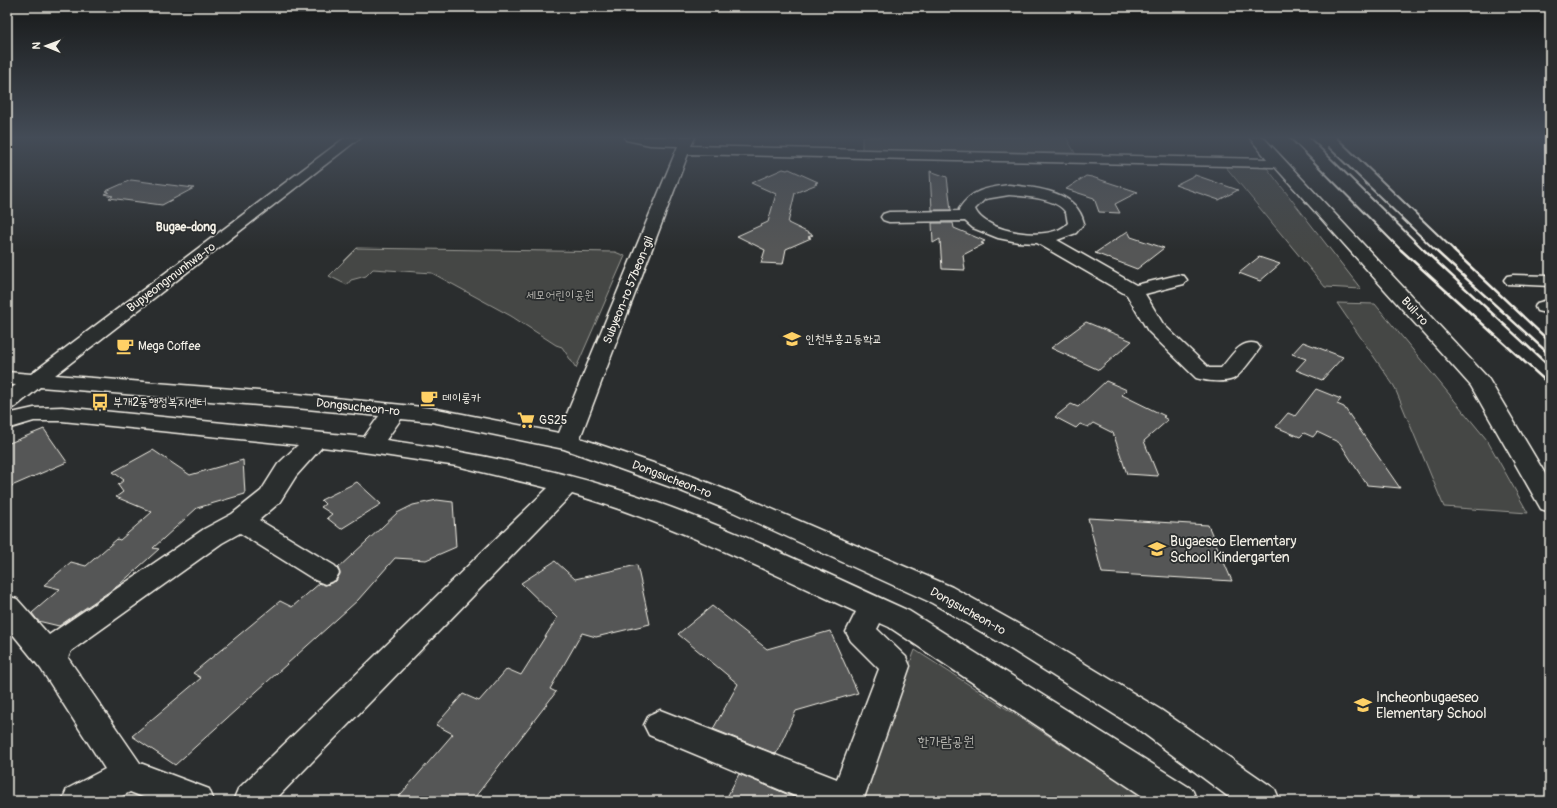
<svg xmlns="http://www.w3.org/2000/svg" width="1557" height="808" font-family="Pangolin,'Poor Story',sans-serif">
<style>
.green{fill:#444645;stroke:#9c9c96}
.building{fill:#555756;stroke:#f4f1e8}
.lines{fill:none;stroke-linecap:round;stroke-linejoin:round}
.minor-casing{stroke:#f4f1e8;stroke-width:3}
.minor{fill:#2a2d2e;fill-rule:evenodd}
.rail-far1{stroke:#f4f1e8;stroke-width:2}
.rail{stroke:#f4f1e8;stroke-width:2.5}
.labels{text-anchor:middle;stroke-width:3.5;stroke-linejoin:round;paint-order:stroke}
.far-quarter-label{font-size:12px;font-weight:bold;fill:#f4f1e8;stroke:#2a2d2e}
.street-label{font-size:12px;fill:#f4f1e8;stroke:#2a2d2e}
.park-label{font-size:12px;fill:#b6b5af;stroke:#2a2d2e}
.poi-label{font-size:12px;fill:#f4f1e8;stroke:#2a2d2e;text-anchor:start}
.near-poi-label{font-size:14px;fill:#f4f1e8;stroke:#2a2d2e;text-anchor:start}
.near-park-label{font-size:14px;fill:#b6b5af;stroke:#2a2d2e}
</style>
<rect width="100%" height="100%" fill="#2a2d2e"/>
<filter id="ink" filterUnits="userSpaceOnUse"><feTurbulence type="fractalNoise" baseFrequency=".025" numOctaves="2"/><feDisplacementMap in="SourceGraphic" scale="8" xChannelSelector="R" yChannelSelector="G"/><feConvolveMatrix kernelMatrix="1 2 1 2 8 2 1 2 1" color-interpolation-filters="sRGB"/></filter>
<g filter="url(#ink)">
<g class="green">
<path d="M862,137H1066L1075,153L862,150Z"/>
<path d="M1225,166L1267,168L1361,289L1325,287Z"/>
<path d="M357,248L615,252L625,256L576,368L562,347L556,345L511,316L432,273L373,269L366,276L351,280L347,285L329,276Z"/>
<path d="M1337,303L1375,304L1487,440L1528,513L1444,507L1394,386Z"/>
<path d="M915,650L1150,801H858Z"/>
</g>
<g class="building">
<path d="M783,169L787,170L789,169L818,182L815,183L817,184L795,193L788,223L813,235L808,237L811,238L786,249L783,264L761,263L765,250L737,236L768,222L776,194L751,183Z"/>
<path d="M930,171L947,177L951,210H932Z"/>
<path d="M1195,175L1238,190L1219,200L1175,185Z"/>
<path d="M1086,176L1092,177L1138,192L1115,204L1120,213L1099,212L1094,198L1066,189Z"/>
<path d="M131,180L194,188L162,205L109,198L113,196L104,194L109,192L106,191Z"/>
<path d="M932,223H953L954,228L985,241L981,243L984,244L963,255L965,270L942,269L940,239L933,243Z"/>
<path d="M1128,231L1131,237L1164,248L1137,269L1095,253Z"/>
<path d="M1259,257L1280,264L1260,281L1239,273Z"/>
<path d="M1086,322L1132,341L1099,370L1051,348Z"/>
<path d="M1303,342L1343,357L1322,380L1296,370L1306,359L1292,354Z"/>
<path d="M1106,381L1127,390L1122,395L1165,416L1163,417L1168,420L1144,441L1158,476L1127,474L1113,433L1093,423L1088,427L1080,424L1076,428L1055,417L1071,404L1078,407Z"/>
<path d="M1316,389L1341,399L1337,404L1344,407L1400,488L1367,485L1340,443L1317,432L1313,437L1304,433L1300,437L1276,427L1288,413L1295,416Z"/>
<path d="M44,429L67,462L7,488V444Z"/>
<path d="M153,450L190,475L243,460L245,494L197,508L153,548L159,549L119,585L59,626L38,621L32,613L60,589L44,585L71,562L86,566L117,539L120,540L152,512L116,497L123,492L118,485L124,480L113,472Z"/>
<path d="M357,482L381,504L341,529L327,518L332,514L321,507L325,504L321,500Z"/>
<path d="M437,500L453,502L456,547L426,560L395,558L358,600L175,765L132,736L201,678L193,673L280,601L292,607L320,583L326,585L336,581L340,574L338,568L397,513L413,505Z"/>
<path d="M1088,518L1208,525L1232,581L1102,573Z"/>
<path d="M555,561L575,579L637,565L650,624L596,637L582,633L550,689L556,692L472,801H395L453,734L436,725L463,694L479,701L507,669L521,675L557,618L521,583Z"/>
<path d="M712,606L767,649L830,631L858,693L796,711L776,754L713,729L738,684L678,634Z"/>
<path d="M739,774L794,797L792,801H725Z"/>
</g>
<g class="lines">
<g class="minor-casing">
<g id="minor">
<path d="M346,137H361L55,375L296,394L432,408L559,433L678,146L650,145L626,140L625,137H695L691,146L1267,159L1249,137H1263L1488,378L1550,482V512L1541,509L1471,386L1275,167L688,154L580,438L694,477L751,500L952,587L1029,630L1161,710L1275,789L1280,801H1234L1139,730L1009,648L932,603L733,512L676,489L564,449L432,422L401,419L386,440C464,451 541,466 616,489C717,520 814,568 909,611L1192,789L1197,801H1150L889,627L880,623L877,629L906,657L910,666L863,801H807L649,735L644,725L649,715L660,710L837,779L879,669L851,641L846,632L856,612C763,569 671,523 572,494L274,801H233L238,789L548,488L457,466L370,453L322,447L296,476L279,503L259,520L335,566L339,573L335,580L325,584L315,580L240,533L222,543L71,651L68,658L140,763L209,789L214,801H153L130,792L113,801H62L67,789L105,769L41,669L7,627V596L17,599L49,635L204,529L232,514L261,491L278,464L298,445L62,421H34L7,429V414L34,408L62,407L364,437L379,416L296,408L40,387L15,407L7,409V391L16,385L7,384V372L31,374Z"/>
<path d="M1009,185C1037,188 1076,190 1084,223L1076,233L1057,240L1136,285L1178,275L1184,276L1187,280L1184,284L1145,294L1163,324L1209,368H1221C1232,356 1240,339 1257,344L1260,348C1255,355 1240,376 1233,379C1223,383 1206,381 1196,378L1148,331L1127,295L1037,243L1018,242L998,238L973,228L965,221L889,222L883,220L881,217L883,214L889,212L960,211L959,209C972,189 987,188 1009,185ZM1009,195C1024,196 1058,198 1066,213C1067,216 1067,220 1068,223C1052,243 984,233 975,209L985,199Z"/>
<path d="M1513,275L1550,276V286L1507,284L1504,280L1507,276Z"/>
<path d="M1544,301L1550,302V314L1537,311L1535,307L1537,303Z"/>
</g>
</g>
<use href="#minor" class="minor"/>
<g class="rail-far1">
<path d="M1289,137L1402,251"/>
<path d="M1309,137L1425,251"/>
<path d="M1336,137L1455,251"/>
<path d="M1328,147L1436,251"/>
</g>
<g class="rail">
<path d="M1401,250L1550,385"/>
<path d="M1424,250L1550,367"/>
<path d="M1435,250L1550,355"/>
<path d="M1453,250L1550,342"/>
</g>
</g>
</g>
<linearGradient id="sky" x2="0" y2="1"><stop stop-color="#171919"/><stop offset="0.55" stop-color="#444c57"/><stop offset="1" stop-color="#444c57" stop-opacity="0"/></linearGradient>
<rect width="1557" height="250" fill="url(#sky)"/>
<defs>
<g id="school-bare" transform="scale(1.38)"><path d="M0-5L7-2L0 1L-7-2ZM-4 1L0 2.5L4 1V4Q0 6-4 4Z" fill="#ffd166" stroke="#2a2d2e" stroke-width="2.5" paint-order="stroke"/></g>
<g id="cafe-bare" transform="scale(1.38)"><path d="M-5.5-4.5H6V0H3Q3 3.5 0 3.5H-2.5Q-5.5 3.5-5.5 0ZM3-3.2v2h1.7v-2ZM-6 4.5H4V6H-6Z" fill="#ffd166" stroke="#2a2d2e" stroke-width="2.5" paint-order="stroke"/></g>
<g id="bus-bare" transform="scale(1.38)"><path d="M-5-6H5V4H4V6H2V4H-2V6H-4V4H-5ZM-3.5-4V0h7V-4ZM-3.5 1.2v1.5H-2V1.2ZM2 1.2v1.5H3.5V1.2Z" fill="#ffd166" stroke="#2a2d2e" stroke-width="2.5" paint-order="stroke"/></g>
<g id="supermarket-bare" transform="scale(1.38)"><path d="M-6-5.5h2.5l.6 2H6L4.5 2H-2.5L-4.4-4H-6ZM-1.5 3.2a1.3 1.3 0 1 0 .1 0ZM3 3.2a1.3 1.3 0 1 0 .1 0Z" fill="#ffd166" stroke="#2a2d2e" stroke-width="2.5" paint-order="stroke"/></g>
</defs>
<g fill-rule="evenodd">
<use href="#school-bare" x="792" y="339"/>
<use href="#cafe-bare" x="125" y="346"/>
<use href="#cafe-bare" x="429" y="398"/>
<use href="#bus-bare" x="100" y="402"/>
<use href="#supermarket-bare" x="526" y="420"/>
<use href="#school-bare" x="1157" y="549"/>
<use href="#school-bare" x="1363" y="705"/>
</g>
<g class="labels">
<g class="far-quarter-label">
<text x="186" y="231">Bugae-dong</text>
</g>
<g class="street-label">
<text transform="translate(171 277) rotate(-37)" y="4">Bupyeongmunhwa-ro</text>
<text transform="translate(628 290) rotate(-68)" y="4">Subyeon-ro 57beon-gil</text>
<text transform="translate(1415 311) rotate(48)" y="4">Buil-ro</text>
<text transform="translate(358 407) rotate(6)" y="4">Dongsucheon-ro</text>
<text transform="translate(672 479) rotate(21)" y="4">Dongsucheon-ro</text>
<text transform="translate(968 611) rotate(29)" y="4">Dongsucheon-ro</text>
</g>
<g class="park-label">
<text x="560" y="299">세모어린이공원</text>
</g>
<g class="poi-label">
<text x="805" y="343">인천부흥고등학교</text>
<text x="138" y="350">Mega Coffee</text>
<text x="442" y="402">데이롱카</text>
<text x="113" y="406">부개2동행정복지센터</text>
<text x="539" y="424">GS25</text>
</g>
<g class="near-poi-label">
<text x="1170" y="546">Bugaeseo Elementary<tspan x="1170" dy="16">School Kindergarten</tspan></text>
<text x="1376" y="702">Incheonbugaeseo<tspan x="1376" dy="16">Elementary School</tspan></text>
</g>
<g class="near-park-label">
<text x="946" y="746">한가람공원</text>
</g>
</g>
<rect width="1557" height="808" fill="none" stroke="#2a2d2e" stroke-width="24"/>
<rect x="12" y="12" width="1533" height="784" fill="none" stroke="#f4f1e8" stroke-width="1.5" filter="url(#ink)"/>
<g transform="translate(46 46) rotate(271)" stroke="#2a2d2e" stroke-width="3" paint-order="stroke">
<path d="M0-3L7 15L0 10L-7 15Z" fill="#f4f1e8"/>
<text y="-6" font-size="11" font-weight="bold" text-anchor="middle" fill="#f4f1e8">N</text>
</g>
</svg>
